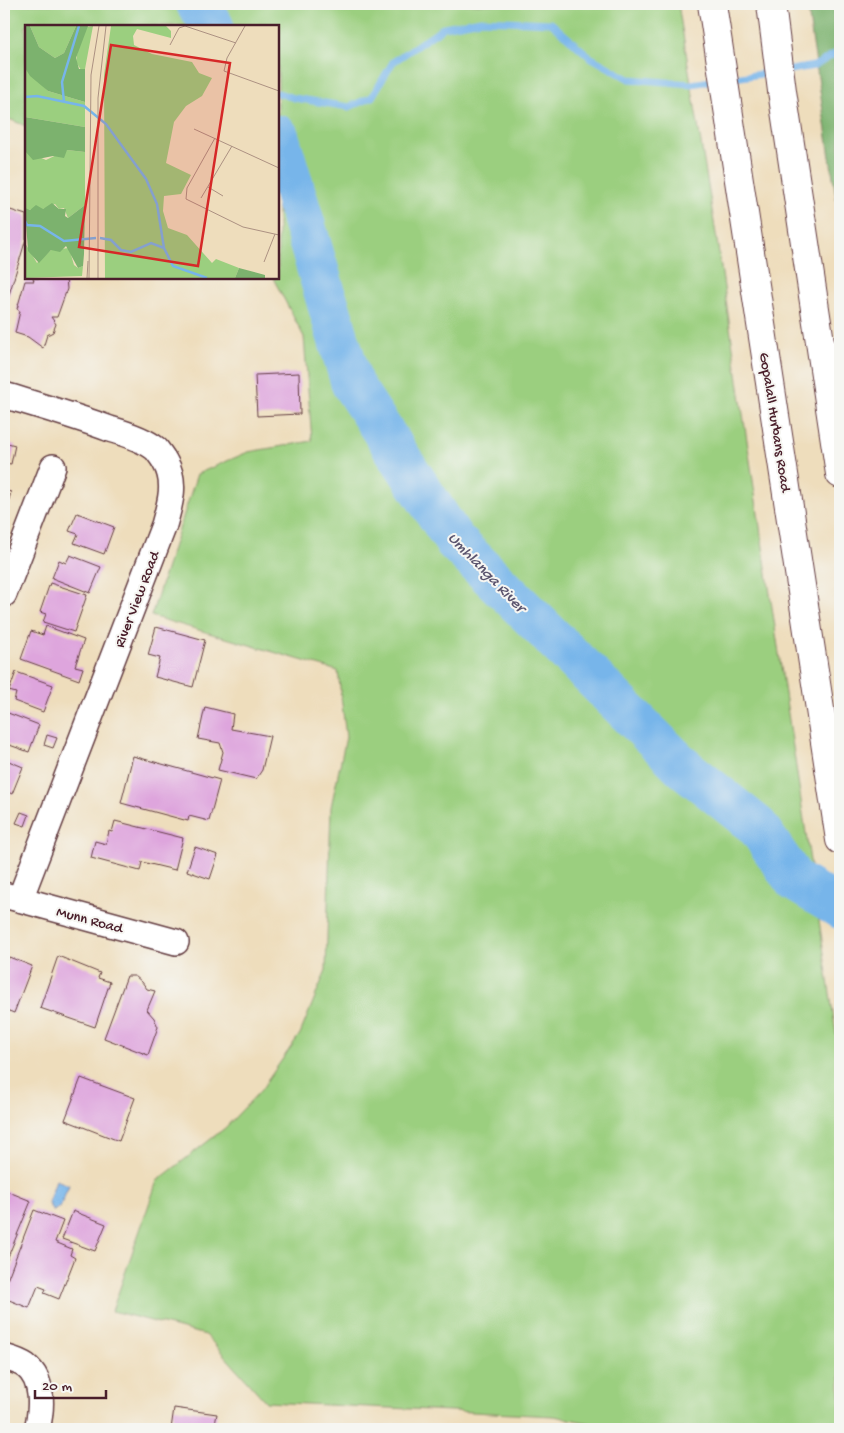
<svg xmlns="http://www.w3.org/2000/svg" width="844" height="1433" font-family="'Gochi Hand',sans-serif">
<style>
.green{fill:#9bcf7f;stroke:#727755}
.forest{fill:#7cb26e;stroke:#63684c}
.water{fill:#77b5ea;stroke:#606a8a}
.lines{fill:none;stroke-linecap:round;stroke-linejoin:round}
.stream{stroke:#77b5ea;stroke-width:7}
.river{stroke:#77b5ea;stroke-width:42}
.building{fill:#dea5dd}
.minor-casing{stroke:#633c41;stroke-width:28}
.major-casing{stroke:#633c41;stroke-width:30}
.minor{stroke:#fff;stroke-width:25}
.major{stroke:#fff;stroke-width:28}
.labels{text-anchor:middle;stroke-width:4;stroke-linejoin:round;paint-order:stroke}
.street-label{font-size:15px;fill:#4a1f2b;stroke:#f6f6f2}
.water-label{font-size:16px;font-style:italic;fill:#5a546e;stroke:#f6f6f2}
.inset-river{fill:none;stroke:#77b5ea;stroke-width:2.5}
.inset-road{fill:none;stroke:#ac9182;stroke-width:1}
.view{fill:#d62828;fill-opacity:0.15;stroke:#d62828;stroke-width:2.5}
.inset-edge{fill:none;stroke:#4a1f2b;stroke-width:2.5}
</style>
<rect width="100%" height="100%" fill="#f6f6f2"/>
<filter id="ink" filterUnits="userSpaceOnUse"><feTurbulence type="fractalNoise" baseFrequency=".02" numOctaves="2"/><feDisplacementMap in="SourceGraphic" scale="10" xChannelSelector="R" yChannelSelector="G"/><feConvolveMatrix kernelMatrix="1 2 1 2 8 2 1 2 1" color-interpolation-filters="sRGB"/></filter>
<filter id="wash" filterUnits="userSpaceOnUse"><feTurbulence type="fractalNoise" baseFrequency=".0096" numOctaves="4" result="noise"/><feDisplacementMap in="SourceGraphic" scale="20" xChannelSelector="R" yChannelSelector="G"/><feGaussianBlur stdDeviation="1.12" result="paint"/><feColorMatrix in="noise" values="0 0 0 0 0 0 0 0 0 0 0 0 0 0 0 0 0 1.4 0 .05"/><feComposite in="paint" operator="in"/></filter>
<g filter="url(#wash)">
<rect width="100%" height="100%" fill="#eeddbc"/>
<path class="green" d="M4,4H678L716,234L840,1060V1429H620L554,1416L266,1402L206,1335L112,1311L157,1181L225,1128L261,1090L300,1034L326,970L331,807L346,737L338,671L151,616L197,474L248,452L312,441L304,337L273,278H278V26H26V126L4,117Z"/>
<path class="forest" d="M807,4H840V224Z"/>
<path class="water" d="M56,1180L69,1185L60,1207L53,1211L50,1207V1204L48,1203Z"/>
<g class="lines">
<g class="stream">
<path d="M785,71L814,66L840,51"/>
<path d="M728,79L774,72"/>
<path d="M278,93L294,98L349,107L372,97L393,62L444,27L481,20L551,23L590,57L629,79L691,84L718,80"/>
</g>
<g class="river">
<path d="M197,4L213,26"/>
<path d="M278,136L352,384L454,540L683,767L757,826L795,881L840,908"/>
</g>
</g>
<g id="blocks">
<g class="building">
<path d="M4,208L26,215V239L4,311Z"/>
<path d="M33,278H66L67,289L57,317H51L56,324L53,332L47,335L43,348L28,337L15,333L20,311L17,309L25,281H34Z"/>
<path d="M299,373L300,414L257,416L255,375Z"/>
<path d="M4,442L15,445L11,464L4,463Z"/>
<path d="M4,490L11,492L7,507L4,506Z"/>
<path d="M77,513L114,527L104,554L74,543L78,534L69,531Z"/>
<path d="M70,555L101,567L90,593L52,578L59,560L66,563Z"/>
<path d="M50,583L87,595L74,632L43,622L46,614L40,612Z"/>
<path d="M46,626L84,640L75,666L83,668L79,680L21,659L31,631L43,635Z"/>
<path d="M156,627L205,640L193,687L155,677L160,658L148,655Z"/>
<path d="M16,672L53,685L43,712L14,701L16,693L9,691Z"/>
<path d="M205,707L233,714L231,729L270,736L262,770L256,779L218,770L223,752L220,743L198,739Z"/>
<path d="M8,713L39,725L29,752L4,743V722Z"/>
<path d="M47,735L57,738L53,748L44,745Z"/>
<path d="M133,756L220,780L209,821L189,816L188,821L121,803Z"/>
<path d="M4,759L23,767L12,794L4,790Z"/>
<path d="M21,812L29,815L25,826L16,823Z"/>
<path d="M115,821L183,838L175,870L142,862L140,871L91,858L95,841L106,844L109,831L112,832Z"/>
<path d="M195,847L218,855L210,879L187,871Z"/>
<path d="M58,956L100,973L98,978L110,982L95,1027L40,1008Z"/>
<path d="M9,957L32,966L14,1013L4,1009V962L6,963Z"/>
<path d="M127,976H135L142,982L147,989L155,991L147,1010L154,1018L158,1027L148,1055L104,1038Z"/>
<path d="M81,1078L135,1098L119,1141L65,1120Z"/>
<path d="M4,1190L31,1201L5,1264L4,1263Z"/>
<path d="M34,1210L63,1221L55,1242L72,1249L70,1255L75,1258L59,1299L44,1293L46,1289L38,1286L29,1308L4,1298V1288Z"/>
<path d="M73,1211L106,1224L95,1251L62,1239Z"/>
<path d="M174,1408L217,1414L214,1429H171Z"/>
</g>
</g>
</g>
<g filter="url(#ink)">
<use href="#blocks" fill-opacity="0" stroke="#633c41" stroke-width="1"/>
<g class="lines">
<g class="minor-casing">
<g id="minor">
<path d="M4,395C40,406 75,416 110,429C124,433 145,440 156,449C159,453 163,458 165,462C177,482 170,504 164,525L20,899"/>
<path d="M4,594L53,467"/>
<path d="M4,895L176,942"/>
<path d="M4,1357C11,1359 19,1361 26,1366C44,1380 42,1409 37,1429"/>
</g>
</g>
<g class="major-casing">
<g id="major">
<path d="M712,4L840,840"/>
<path d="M771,4L782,91L840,474"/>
</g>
</g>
<use href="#minor" class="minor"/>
<use href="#major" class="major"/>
</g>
</g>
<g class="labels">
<g class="street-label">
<text transform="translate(776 422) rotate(81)" y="5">Gopalall Hurbans Road</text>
<text transform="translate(136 599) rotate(-69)" y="5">River View Road</text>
<text transform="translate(90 919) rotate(15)" y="5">Munn Road</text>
</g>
<g class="water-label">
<text transform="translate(488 571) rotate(46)" y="6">Umhlanga River</text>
</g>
</g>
<g transform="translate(25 25)">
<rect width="254" height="254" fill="#eeddbc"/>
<path d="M5,1H51L39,28L30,33L14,22ZM68,1L60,44L56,45L51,37L53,23L61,2ZM86,1H141L146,6V13L112,4L108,11L109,20L127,29L167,37L174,48L187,53L177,71L161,81L149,97L141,138L166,150L156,169L139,171L138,186L143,203L162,210L187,238L191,234L214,243L210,253H80L79,50ZM0,43L23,66L60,77V102L0,92ZM42,125L60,127V180L43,193L39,183L34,184L30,179L18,184L1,185L0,126L21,135ZM0,218L12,238L26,225L44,223L49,240L53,243L58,241L57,251L0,253Z" fill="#9bcf7f"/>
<path d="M0,1H5L14,22L30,33L39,28L51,1H63L51,33L54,44H60V77L23,66L5,51L0,43ZM0,92L60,102V127L42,125L39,133L28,131L8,135L0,126ZM27,178L34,184H41L40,191L43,193L60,180L59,229L58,241L53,243L41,221L35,227L26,225L14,238L3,226L0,183L5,185L11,180L18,184ZM214,243L240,250V253H210Z" fill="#7cb26e"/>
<path class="inset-river" d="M0,72L12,71L59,81L81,99L121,154L132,179L139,223L148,241L182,253M39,77L37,57L54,1M0,196L2,200L15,201L39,216L71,213M75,213L86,215L96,225L106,227L126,218L139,223"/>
<path class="inset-road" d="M220,1L202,33L199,46L254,66M145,20L154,3L160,1L211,18M169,104L254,143M190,113L162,163L161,174L218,202L254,210M183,162L198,171M176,173L207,121M239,237L250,209M62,253L63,236M64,253L66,50L74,1M73,253V73L81,1"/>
<path class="view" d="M86,20L205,38L173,241L54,222Z"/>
<rect width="254" height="254" class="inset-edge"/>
</g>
<rect width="844" height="1433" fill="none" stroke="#f6f6f2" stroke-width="20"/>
<path d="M35 1390v8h71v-8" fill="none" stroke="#4a1f2b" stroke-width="2.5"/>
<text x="42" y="1390" font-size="15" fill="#4a1f2b" stroke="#f6f6f2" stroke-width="4" paint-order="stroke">20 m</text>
</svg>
